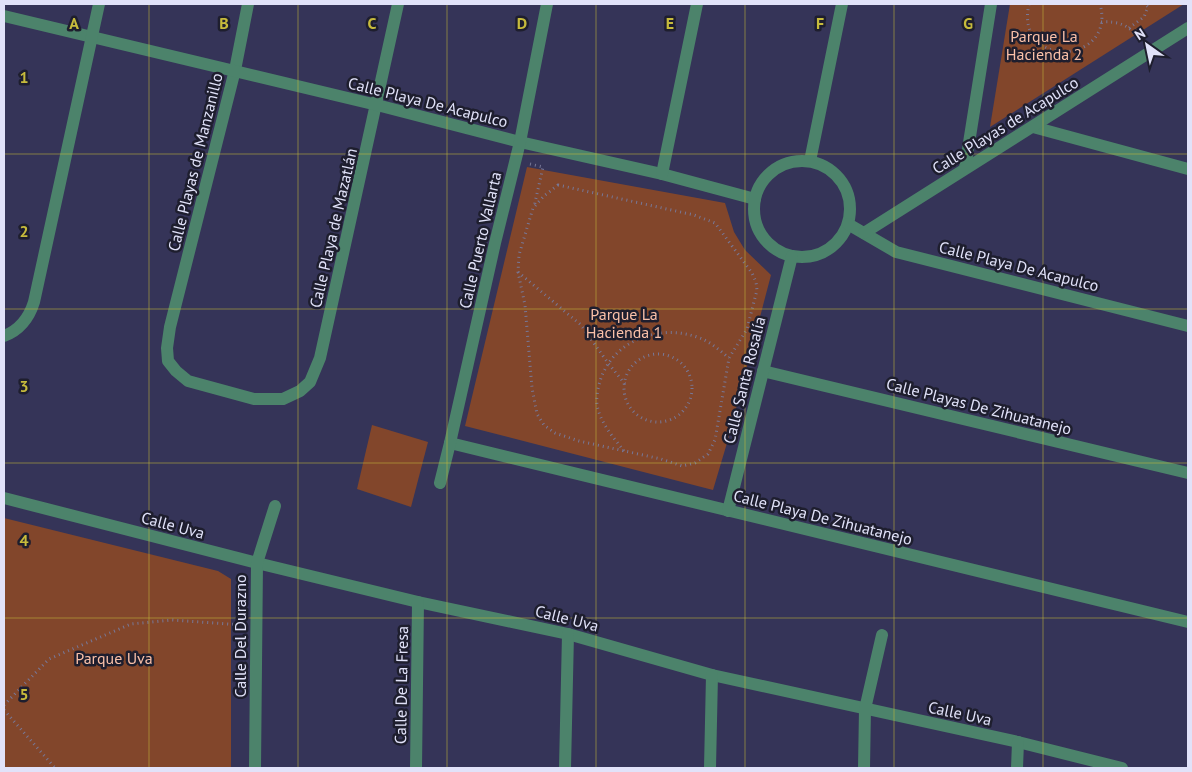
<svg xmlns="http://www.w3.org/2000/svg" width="1192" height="772" font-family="'PT Sans',sans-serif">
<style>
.green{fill:#82462b}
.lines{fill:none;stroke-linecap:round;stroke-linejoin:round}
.path{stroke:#787897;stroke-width:3;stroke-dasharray:1 4;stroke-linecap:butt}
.minor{stroke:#4c836b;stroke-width:12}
.grid{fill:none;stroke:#c7bb3c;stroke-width:1;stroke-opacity:0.55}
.labels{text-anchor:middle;stroke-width:5;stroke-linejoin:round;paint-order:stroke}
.park-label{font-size:16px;fill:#fac0a8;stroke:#1e1e2e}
.street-label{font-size:16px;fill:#e1e2f9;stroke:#1e1e2e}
.grid-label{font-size:16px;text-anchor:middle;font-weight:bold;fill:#c7bb3c;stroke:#1e1e2e;stroke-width:5;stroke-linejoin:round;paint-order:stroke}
</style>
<rect width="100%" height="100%" fill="#353458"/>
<g class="green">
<path d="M1010,4H1184L990,127Z"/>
<path d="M527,167L725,203L734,232L745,250L771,275L727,443L713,490L465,426Z"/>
<path d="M372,425L428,442L411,507L357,489Z"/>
<path d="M4,518L218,571L231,579V768H4Z"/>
</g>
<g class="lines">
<g class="path">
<path d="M1029,4C1014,70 1117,65 1100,4"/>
<path d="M1101,22C1119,21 1129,25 1139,39"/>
<path d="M1129,28L1144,17L1148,7L1145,4"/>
<path d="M530,164L543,167L534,207"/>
<path d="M558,185L694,215L715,223L752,273L756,282L757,290L747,329L729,358L715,440L708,454L695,463L682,466L661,459L579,441L555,433L544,425L537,414L532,388L525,305L518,272L519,255L533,208L544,196Z"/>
<path d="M518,272L581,325L608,363L625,384"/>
<circle cx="658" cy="388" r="34"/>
<path d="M624,451C614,438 602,425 598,409C595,400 598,387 601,378C615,340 659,324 697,337C710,341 719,350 729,358"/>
<path d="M4,705L49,659L131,624L172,620L242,625"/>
<path d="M4,710L55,768"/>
</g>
<g class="minor">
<path d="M248,4L235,70L170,327L167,348L168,361L176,371L188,381L254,399H283L300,391L310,382L320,358L398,4"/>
<path d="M4,16L377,105L520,142L662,174L755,199"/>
<path d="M1033,127L1188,169"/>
<path d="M810,161L842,4"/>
<circle cx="802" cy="209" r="48"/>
<path d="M965,168L991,4"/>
<path d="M662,174L697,4"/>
<path d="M848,224L896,252L1188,326"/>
<path d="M864,233L1188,28"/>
<path d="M4,336C20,330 29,318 34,302L99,4"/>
<path d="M763,371L1188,473"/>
<path d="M450,443L1188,622"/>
<path d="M440,483L450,443L495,243L520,142L547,4"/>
<path d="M4,498L257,563L418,602L568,634L712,675L1018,742L1122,768"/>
<path d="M728,511L792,256"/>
<path d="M255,768L257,563L275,506"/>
<path d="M416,768L418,602"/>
<path d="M565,768L568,634"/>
<path d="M710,768L712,675"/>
<path d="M864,768L865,709L882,635"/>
<path d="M1017,768L1018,742"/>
</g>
</g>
<path class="grid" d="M149,4V768M298,4V768M447,4V768M596,4V768M745,4V768M894,4V768M1043,4V768M4,154H1188M4,309H1188M4,463H1188M4,618H1188"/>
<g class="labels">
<g class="park-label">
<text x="1044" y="42">Parque La<tspan x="1044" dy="18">Hacienda 2</tspan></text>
<text x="624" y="320">Parque La<tspan x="624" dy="18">Hacienda 1</tspan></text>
<text x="114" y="664">Parque Uva</text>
</g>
<g class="street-label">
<text transform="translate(428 102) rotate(14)" y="6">Calle Playa De Acapulco</text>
<text transform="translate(1005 125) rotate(-32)" y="6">Calle Playas de Acapulco</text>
<text transform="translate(195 162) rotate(-76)" y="6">Calle Playas de Manzanillo</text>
<text transform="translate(333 228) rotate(-77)" y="6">Calle Playa de Mazatlán</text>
<text transform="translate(480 240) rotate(-77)" y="6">Calle Puerto Vallarta</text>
<text transform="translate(1019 266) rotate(14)" y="6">Calle Playa De Acapulco</text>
<text transform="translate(744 380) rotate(-76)" y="6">Calle Santa Rosalía</text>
<text transform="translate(979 406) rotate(14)" y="6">Calle Playas De Zihuatanejo</text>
<text transform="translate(823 517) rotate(14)" y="6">Calle Playa De Zihuatanejo</text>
<text transform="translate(173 525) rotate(15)" y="6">Calle Uva</text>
<text transform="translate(567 618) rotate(14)" y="6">Calle Uva</text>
<text transform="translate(240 636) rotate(-90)" y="6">Calle Del Durazno</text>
<text transform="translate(401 685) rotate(-89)" y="6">Calle De La Fresa</text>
<text transform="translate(960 713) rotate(12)" y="6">Calle Uva</text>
</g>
</g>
<g class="grid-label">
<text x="74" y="29">A</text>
<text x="224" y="29">B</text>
<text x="372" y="29">C</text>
<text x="522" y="29">D</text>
<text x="670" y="29">E</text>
<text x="820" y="29">F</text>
<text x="968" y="29">G</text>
<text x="24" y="83">1</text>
<text x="24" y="237">2</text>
<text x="24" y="392">3</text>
<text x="24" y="546">4</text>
<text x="24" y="700">5</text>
</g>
<rect width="1192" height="772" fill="none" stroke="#e1e2f9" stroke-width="10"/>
<g transform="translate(1147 45) rotate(327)" stroke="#1e1e2e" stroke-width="4" paint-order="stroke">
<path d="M0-4L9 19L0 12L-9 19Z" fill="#e1e2f9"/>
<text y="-8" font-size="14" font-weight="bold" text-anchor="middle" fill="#e1e2f9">N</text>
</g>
</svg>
